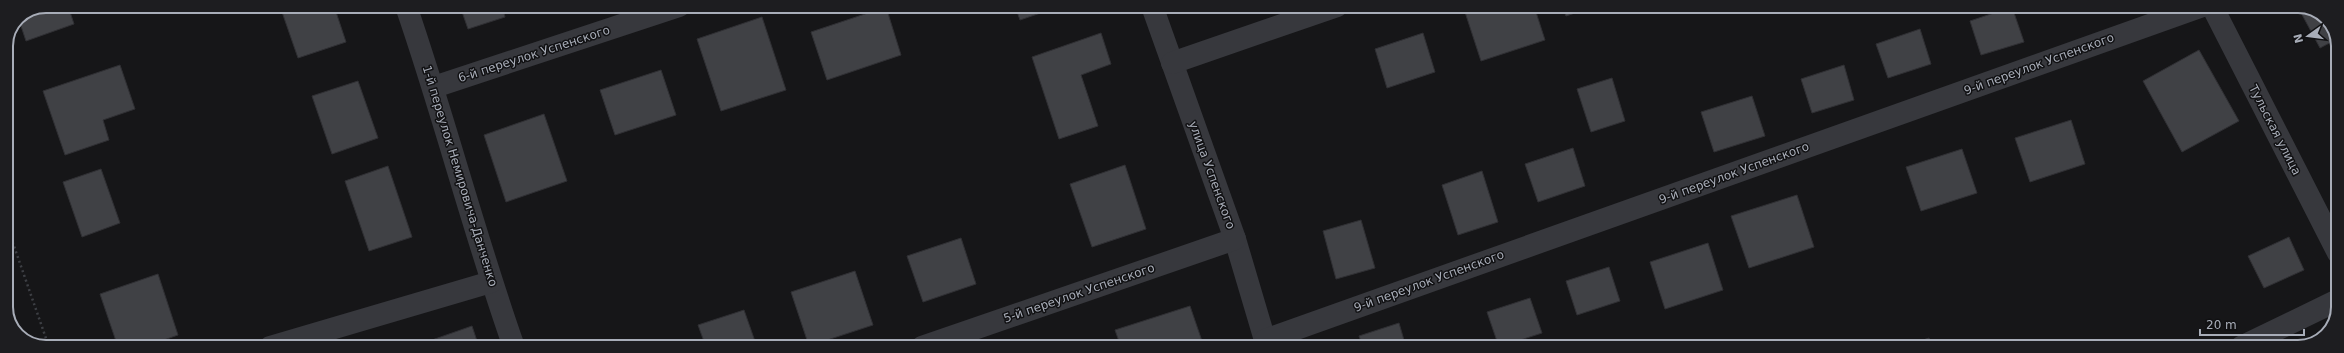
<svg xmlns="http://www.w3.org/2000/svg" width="2344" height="353" font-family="'DejaVu Sans',sans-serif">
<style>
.building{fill:#404145;stroke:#303034}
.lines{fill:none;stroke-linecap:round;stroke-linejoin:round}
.path{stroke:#3d3f44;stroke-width:2.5;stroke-dasharray:2 3;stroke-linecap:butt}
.street{stroke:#37383d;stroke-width:22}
.labels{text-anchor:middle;stroke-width:3;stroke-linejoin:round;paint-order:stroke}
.street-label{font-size:12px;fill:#a8adb8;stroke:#111113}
.rim{fill:none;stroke:#a8adb8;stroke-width:2}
</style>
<rect width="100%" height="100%" fill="#161618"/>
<g class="building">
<path d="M46,6H68L74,24L26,41L18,17Z"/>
<path d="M299,6H334L346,42L298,58L282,12Z"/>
<path d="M460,6H502L505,17L468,29Z"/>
<path d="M557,6H575L559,12Z"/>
<path d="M1015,6H1061L1020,20Z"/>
<path d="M1474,6H1534L1545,40L1481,61L1464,9Z"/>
<path d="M1562,6H1596L1566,16Z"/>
<path d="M886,7L901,55L827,80L811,32Z"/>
<path d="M2012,7L2024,42L1981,55L1970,21Z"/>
<path d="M2304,7L2327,18L2337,39L2320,48L2299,9Z"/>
<path d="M762,17L786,90L721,111L697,39Z"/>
<path d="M1920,29L1931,64L1888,78L1876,44Z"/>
<path d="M1101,33L1111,64L1081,75L1098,126L1059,139L1032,57Z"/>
<path d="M1423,33L1435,72L1387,88L1375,49Z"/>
<path d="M2199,50L2239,121L2182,152L2143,81Z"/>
<path d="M120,65L135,109L103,120L109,140L65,155L43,91Z"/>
<path d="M1844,65L1854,100L1812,113L1801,79Z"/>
<path d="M661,70L676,115L615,135L600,90Z"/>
<path d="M1612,78L1625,121L1591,132L1577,89Z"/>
<path d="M358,81L378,138L332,154L312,96Z"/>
<path d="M1752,96L1765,136L1714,152L1701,112Z"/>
<path d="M544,114L567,181L506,202L484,135Z"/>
<path d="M2071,120L2085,164L2030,182L2015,138Z"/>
<path d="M1573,148L1585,186L1538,202L1525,164Z"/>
<path d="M1962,149L1977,193L1921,211L1906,167Z"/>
<path d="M1125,165L1146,229L1092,247L1070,184Z"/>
<path d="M388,166L412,237L369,251L345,181Z"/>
<path d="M101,169L120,223L82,237L63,182Z"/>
<path d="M1482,171L1498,222L1458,235L1442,185Z"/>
<path d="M1797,195L1814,247L1749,268L1731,216Z"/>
<path d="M1361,220L1375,268L1336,279L1323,231Z"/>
<path d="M2289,237L2304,270L2264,288L2248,256Z"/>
<path d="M961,238L976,284L923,302L907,256Z"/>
<path d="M1708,243L1723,290L1665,309L1650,262Z"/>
<path d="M1609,267L1620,301L1577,315L1566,281Z"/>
<path d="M855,271L873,325L809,346L791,292Z"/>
<path d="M158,274L178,335L144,347H118L100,294Z"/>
<path d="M1530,298L1542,333L1499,347L1487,312Z"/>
<path d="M1190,306L1204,347H1121L1115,330Z"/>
<path d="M744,310L757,347H706L698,325Z"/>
<path d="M1399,323L1406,347H1363L1359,336Z"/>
<path d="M472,326L479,347H412Z"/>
<path d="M1929,338L1932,347H1902Z"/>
<path d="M612,341L614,347H595Z"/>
</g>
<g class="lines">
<path class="path" d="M6,223L49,347"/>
<g class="street">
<path d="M406,6C445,119 474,234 514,347"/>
<path d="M1152,6L1235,239L1267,347"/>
<path d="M2212,6L2338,253"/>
<path d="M1172,63L1337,6"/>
<path d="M434,87L679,6"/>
<path d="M1265,340L2203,6"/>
<path d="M270,347L491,282"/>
<path d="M922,347L1235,239"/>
<path d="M2241,347L2338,300"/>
</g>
</g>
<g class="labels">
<g class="street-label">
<text transform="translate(534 54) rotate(-18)" y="4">6-й переулок Успенского</text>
<text transform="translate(2039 64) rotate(-20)" y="4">9-й переулок Успенского</text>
<text transform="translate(2275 130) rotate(63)" y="4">Тульская улица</text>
<text transform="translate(1734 173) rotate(-20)" y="4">9-й переулок Успенского</text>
<text transform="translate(1212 175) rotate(70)" y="4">улица Успенского</text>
<text transform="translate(460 176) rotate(73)" y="4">1-й переулок Немировича-Данченко</text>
<text transform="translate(1429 281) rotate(-20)" y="4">9-й переулок Успенского</text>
<text transform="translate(1079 293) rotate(-19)" y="4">5-й переулок Успенского</text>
</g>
</g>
<path d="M0 0H2344V353H0ZM46 13H2298A33 33 0 0 1 2331 46V307A33 33 0 0 1 2298 340H46A33 33 0 0 1 13 307V46A33 33 0 0 1 46 13Z" fill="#1d1d20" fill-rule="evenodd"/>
<path class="rim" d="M46 13H2298A33 33 0 0 1 2331 46V307A33 33 0 0 1 2298 340H46A33 33 0 0 1 13 307V46A33 33 0 0 1 46 13Z"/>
<g transform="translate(2308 36) rotate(256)" stroke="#111113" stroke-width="3" paint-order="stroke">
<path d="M0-3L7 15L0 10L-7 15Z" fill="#a8adb8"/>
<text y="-6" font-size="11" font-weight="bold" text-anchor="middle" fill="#a8adb8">N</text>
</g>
<path d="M2200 329v6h104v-6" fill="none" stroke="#a8adb8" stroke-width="2"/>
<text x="2206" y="329" font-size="12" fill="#a8adb8" stroke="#111113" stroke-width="3" paint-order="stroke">20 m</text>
</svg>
